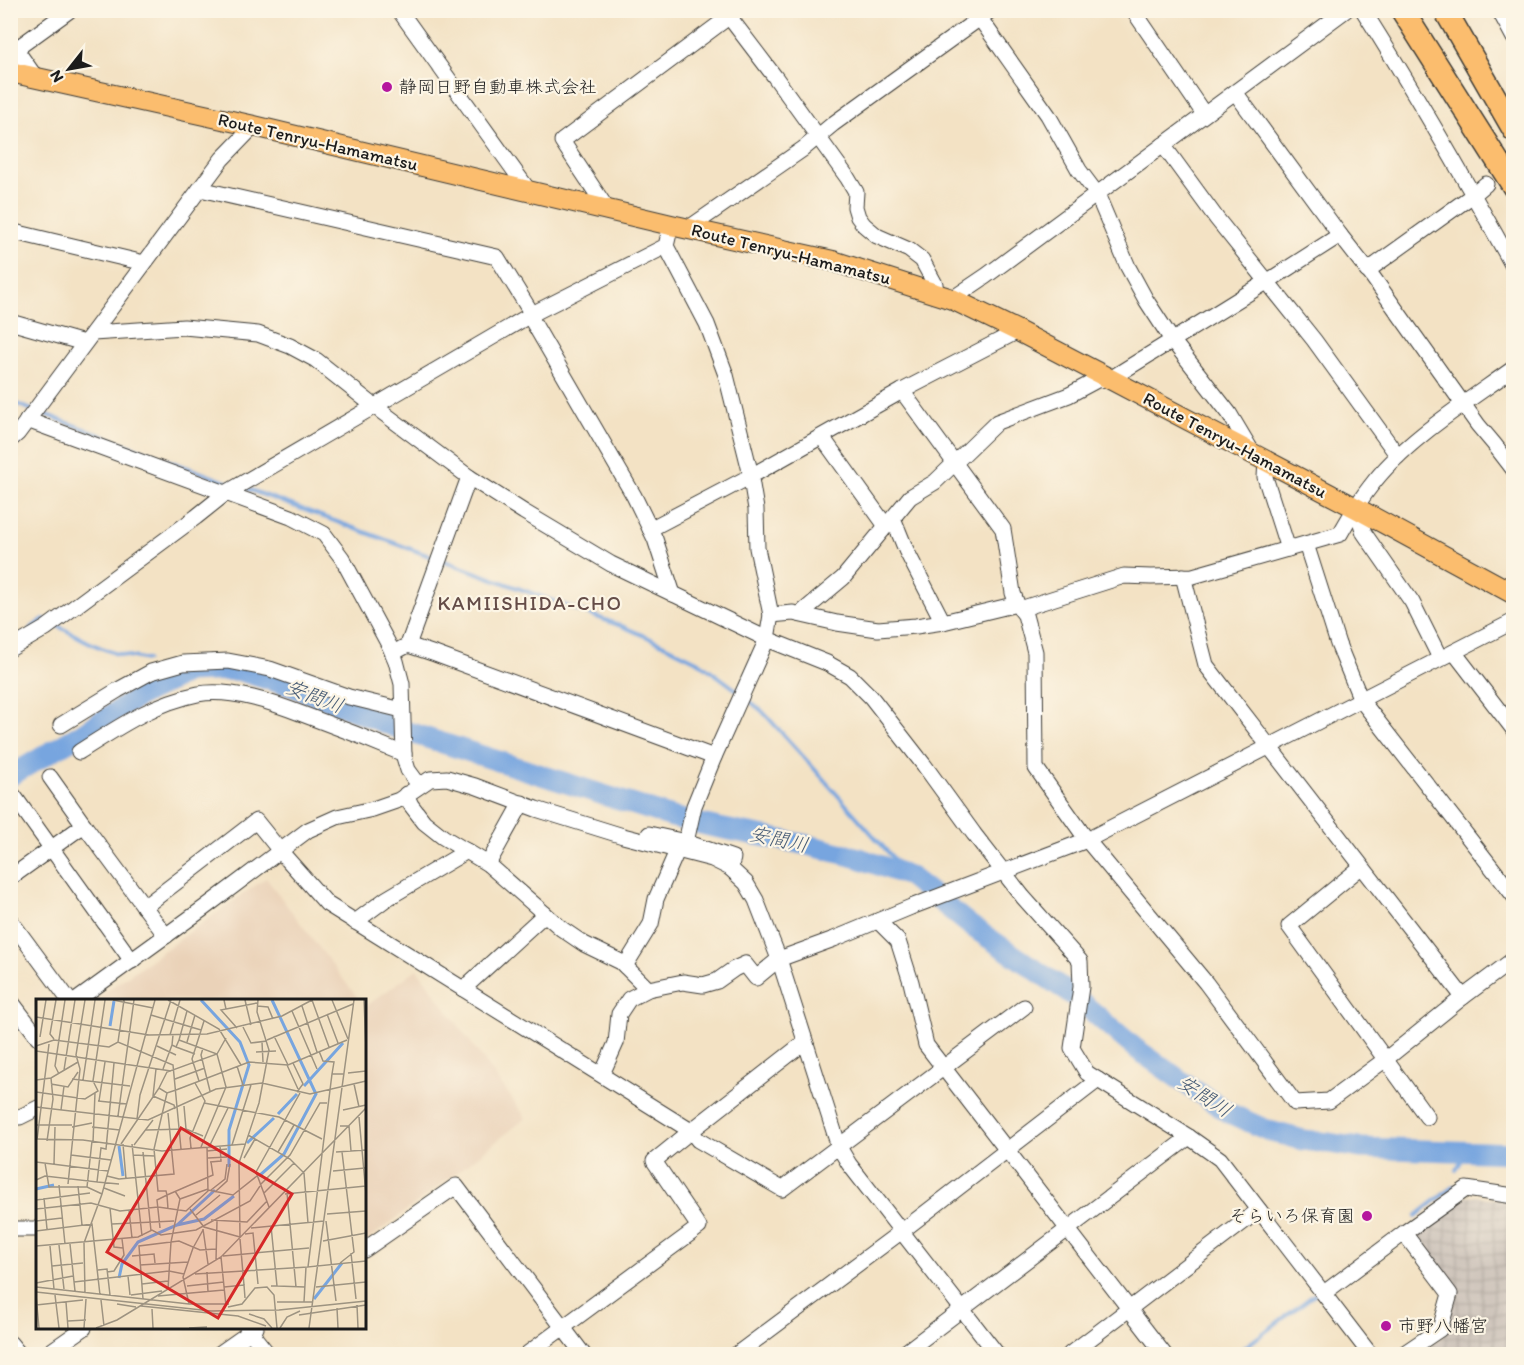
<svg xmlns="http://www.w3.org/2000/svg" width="1524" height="1365" font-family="Itim,'Klee One',sans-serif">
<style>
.built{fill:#ead2b8}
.industrial{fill:url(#industrial-grid)}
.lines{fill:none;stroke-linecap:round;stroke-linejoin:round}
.stream{stroke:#77a5df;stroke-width:4}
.river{stroke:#77a5df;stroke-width:21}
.minor-casing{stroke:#3c3a35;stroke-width:17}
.major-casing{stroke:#3c3a35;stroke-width:22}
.highway-casing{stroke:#3c3a35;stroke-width:25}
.minor{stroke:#fff;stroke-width:15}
.major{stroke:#fbbd6e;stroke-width:20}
.highway{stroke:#fbbd6e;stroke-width:22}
.poi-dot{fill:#b5179e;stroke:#fcf5e5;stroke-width:2}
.labels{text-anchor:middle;stroke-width:4.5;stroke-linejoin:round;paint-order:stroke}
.poi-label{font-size:18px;fill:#1c1c1c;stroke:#fcf5e5;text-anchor:start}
.street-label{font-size:18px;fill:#1c1c1c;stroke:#fcf5e5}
.neighbourhood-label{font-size:20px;letter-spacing:1.5px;fill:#644c47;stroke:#fcf5e5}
.water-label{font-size:20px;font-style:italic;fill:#455a74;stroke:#fcf5e5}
.inset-river{fill:none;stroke:#77a5df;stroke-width:3}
.inset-road{fill:none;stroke:#9d9381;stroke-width:1.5}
.view{fill:#d62828;fill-opacity:0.15;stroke:#d62828;stroke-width:3}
.inset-edge{fill:none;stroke:#1c1c1c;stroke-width:3}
</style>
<defs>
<pattern id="industrial-grid" width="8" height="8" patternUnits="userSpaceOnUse" patternTransform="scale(1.5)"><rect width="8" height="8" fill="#ccc2b9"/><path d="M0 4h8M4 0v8" fill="none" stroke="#afa69e"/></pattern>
</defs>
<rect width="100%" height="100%" fill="#fcf5e5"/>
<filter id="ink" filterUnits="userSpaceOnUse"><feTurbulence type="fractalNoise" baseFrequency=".0167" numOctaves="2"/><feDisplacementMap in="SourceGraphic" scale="12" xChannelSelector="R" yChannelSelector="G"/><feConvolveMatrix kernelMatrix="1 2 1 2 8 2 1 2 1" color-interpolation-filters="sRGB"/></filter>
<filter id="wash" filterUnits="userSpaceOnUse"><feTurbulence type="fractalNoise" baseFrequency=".008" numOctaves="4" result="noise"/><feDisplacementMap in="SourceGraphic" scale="24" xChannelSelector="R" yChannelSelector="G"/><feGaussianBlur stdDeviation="1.35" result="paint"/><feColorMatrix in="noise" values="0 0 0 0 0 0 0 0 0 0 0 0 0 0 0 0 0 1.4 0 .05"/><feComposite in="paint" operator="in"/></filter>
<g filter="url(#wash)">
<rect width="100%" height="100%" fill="#f3e2c4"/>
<g class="built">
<path d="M266,878L359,1000H94Z"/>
<path d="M417,969L526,1118L442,1184L365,1242V1007Z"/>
</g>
<path class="industrial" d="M1466,1195L1513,1201V1354H1419L1444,1335L1455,1289L1413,1235Z"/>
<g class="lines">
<g class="stream">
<path d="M10,401L32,410"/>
<path d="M39,412L232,484"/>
<path d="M245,488L435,558"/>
<path d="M442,560L624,627L656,641L699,662L738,691"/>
<path d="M58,626L92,644L114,653L147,660"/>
<path d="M30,629L44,619L48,621"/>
<path d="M746,698L762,711L818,773L909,876"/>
<path d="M1456,1170L1467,1151"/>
<path d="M1416,1216L1454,1186"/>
<path d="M1236,1354L1315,1294"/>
</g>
<path class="river" d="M10,776L81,734L140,696L188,672L237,670L293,687L405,731L672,817L714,827L808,845L859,858L909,876L971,926L1074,996L1135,1048L1186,1084L1229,1113L1269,1131L1303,1140L1329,1143L1360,1148L1514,1153"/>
</g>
</g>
<g filter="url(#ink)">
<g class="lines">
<g class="minor-casing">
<g id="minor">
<path d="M399,10L529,191"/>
<path d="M724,10L775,77L847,177L856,192L855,207L858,217L864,225L877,236L909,250L922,260L935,284L936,294"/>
<path d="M974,10L1048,115L1079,170L1097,194L1128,267L1146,300L1172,340L1229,413L1254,455"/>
<path d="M1133,10L1204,114"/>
<path d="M1363,10C1416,94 1466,181 1514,268"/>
<path d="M1499,10L1514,38"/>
<path d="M10,41L36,78"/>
<path d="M16,49L70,10"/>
<path d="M1235,92L1340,235L1372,276L1478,425L1494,444L1514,470"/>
<path d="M1163,145L1217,219L1314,340L1398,456"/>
<path d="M200,189L497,257L532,314L533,322L634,496L655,539L673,594"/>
<path d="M607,209L562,141L738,10"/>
<path d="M689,228L803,149L833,124L991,10"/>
<path d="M10,231L144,263"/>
<path d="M666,246L707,324L726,375L749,467L756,509L757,548L771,615L767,639L714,757L694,806L686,842"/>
<path d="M1367,271L1473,195L1486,184"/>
<path d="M952,299L986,276L1346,10"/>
<path d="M10,322L84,343"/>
<path d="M93,333L184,327L258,334L290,346L316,360L374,406L469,477L524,512L611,564L767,639L827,663L850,676L871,697L924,765L974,834L1023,897L1080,961L1081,987L1072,1048L1087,1073L1189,1137L1220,1159L1370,1354"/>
<path d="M902,391L1003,529L1013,593L1017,604L1025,615L1035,652L1036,768L1087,840L1206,983L1295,1103L1329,1101L1386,1059L1463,997L1514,959"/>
<path d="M27,420L291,517L324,534L342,558L390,647L396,661L402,684L404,757L408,770L419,785"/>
<path d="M822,437L886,526"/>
<path d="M10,440L18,433L222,159L254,126"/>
<path d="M1266,461L1265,477L1288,549"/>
<path d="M1356,508L1364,533L1412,602L1440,658"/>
<path d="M893,518L906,550L943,622"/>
<path d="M650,529L751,476L902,391L1018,331"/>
<path d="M1306,544L1338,644L1361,700L1514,896"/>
<path d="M1183,576L1206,665L1463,997"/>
<path d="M1020,609L1124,576L1151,577L1193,576L1340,534C1349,518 1359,501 1370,487C1404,441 1467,402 1514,368"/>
<path d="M800,614L843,578L910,497L935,482L997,422L1069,395L1097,380L1110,379L1276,276L1340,235"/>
<path d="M771,615L793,613L837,623L878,629L916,626L943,622L1017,604"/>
<path d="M408,645L469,477"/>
<path d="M10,649L46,628L196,517L226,493L532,314L666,246L671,225"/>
<path d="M1454,652L1514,730"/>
<path d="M393,653L408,645L435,654L714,757"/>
<path d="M61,725L118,690L151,672L183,663L228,661L270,669L349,697L402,710"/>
<path d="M79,752C117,728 153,703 198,694C231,688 274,703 305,715C338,727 371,740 404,754"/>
<path d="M50,777L84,825"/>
<path d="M406,794L411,805L424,822L443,837L488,864L562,929L584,944L621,962L648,989"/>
<path d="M14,796L132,961"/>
<path d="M649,834L686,842L733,858L730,868"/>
<path d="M488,864L522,803"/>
<path d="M1361,867L1289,926L1427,1117"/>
<path d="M10,878L84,825L166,936"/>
<path d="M144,907L256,821L281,852L327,904L691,1131L805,1042"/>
<path d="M10,920L69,1000"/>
<path d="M878,921L898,941L911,982L926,1045L1164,1354"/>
<path d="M355,922L386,899L467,851"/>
<path d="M625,966L651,924L656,899L677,851"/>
<path d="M463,989L545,914"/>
<path d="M10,1000L38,1037"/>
<path d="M77,1000L204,908L308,830L337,817L373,809L399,800L430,779L447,778L475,786L536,809L623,836L712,859L730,868L746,883L756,900L779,959L839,1147L849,1164L997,1354"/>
<path d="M602,1074L616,1043L619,1014L629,999L648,989L683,982L703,985L717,981L734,969L745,964L756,978L779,959L834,939L911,907L1087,840L1514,621"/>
<path d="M10,1117H20L38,1108"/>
<path d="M10,1229H38"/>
<path d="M364,1250L456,1186L583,1354"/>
<path d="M1324,1293L1404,1233L1466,1189L1514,1196"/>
<path d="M247,1328L268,1354"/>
<path d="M10,1343L19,1354"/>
<path d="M47,1354L84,1328"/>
<path d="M219,1354L256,1328"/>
<path d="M527,1354L699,1227L654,1161L691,1131L698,1140L782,1189L1024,1007"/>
<path d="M737,1354L902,1231L1098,1080"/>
<path d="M903,1354L1189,1137"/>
<path d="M1070,1354L1259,1210"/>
<path d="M1403,1354L1440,1329L1450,1294L1404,1233"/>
</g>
</g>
<g class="major-casing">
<path id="major" d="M10,72L254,126L671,225L833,261L936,294L952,299L1018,331L1110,379L1356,508L1514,594"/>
</g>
<g class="highway-casing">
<g id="highway">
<path d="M1402,10L1514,187"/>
<path d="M1445,10L1514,130"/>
</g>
</g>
<use href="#minor" class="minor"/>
<use href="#major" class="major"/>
<use href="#highway" class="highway"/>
</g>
</g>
<g class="poi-dot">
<circle cx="387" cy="87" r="6"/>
<circle cx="1367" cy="1216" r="6"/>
<circle cx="1386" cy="1326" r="6"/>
</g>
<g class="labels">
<g class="poi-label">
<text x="399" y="93">静岡日野自動車株式会社</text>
<text x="1355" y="1222" text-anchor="end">そらいろ保育園</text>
<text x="1398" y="1332">市野八幡宮</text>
</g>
<g class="street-label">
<text transform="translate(318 142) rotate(13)" y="6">Route Tenryu-Hamamatsu</text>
<text transform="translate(791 254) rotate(14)" y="6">Route Tenryu-Hamamatsu</text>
<text transform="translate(1235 445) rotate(28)" y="6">Route Tenryu-Hamamatsu</text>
</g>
<g class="neighbourhood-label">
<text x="530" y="610">KAMIISHIDA-CHO</text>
</g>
<g class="water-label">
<text transform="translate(315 696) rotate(21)" y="7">安間川</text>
<text transform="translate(779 839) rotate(12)" y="7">安間川</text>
<text transform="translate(1205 1096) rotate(33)" y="7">安間川</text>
</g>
</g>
<g transform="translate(36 999)">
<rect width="330" height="330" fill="#f3e2c4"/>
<path class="inset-river" d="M165,1L204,43L213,66L193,131V168M74,27L78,2M268,87L307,44M242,115L261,95M211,144L238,119M83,147L87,177M223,177L248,155L280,95L236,1M0,190L18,186M141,226L168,220L198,197M83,279L86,265L102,243L141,226L179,191M278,300L306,264"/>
<path class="inset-road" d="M77,1L117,9M132,1L183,30L205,66M188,1L190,10L185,11L201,29M209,1L215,26M276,1L293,48M296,1L312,40M328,1L330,50M221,7L232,8L237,20M266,7L281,53M190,10L221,4M151,12L143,41L181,55L190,88L165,148M256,12L281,70M291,15L302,44M115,16L165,31M0,18L113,36L171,35L246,17L276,1M207,28L215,44L231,42M134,36L144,1M137,36L136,46L140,48L143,41M238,37L252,66M4,38L10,1M18,40L14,35L20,1M231,41L317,5M82,43L88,1M151,43L159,16M226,43L227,63M0,47L18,41L73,48L82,43L137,66L145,150M121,47L140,56M140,48L159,55M167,49L165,56L174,92M0,52L135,72M283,52L287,62L298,63L296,75M220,53L240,52M257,64L267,85L261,93M251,66L262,90M201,67L207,86M120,70L117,97L138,106L139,110M127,70L136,46M28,71L39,1M312,74L330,72M23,75L19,67L29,1M308,75H296L272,268L330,262M36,80L94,87M139,80L169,69M0,81L15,79L42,63M47,81L59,1M163,82L156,60L168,22M15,85L32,88L42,73M318,85L323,108M123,89L131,73L181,55L190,39M0,93L49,100L62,92L57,82L69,1M62,102L91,105M63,102L69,63M168,104L243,118L286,140M148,107L150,130M0,108L112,121L180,90L226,84L274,95L330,82M25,111L28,87M307,111L330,106M82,117L98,1M323,118L330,195M101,120L104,96L135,1M0,126H36M304,127H313L315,152M36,128L56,124M56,128L84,131M110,131L150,130L167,137M212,136L254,160L268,174L272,224M0,140L47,141L126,152L209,145M1,141L13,45M11,142L17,100L15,79M56,142L51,188L66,195M57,143L59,94M85,145L123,89L131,94L140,91L213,63L252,66L311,41M87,145L90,180M96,145L106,237M98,146L117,121M196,146L215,86M173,148L192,109M155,149L154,139L169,102L159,84M171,152L191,150M107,153L115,232M242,153L258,126M300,153L330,151M35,156L75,161M97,156L119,157M172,159L191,158M208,159L219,140M0,163L72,172M174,163L185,162L184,147M9,164L13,188H51M18,165L19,128M297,172L329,169M71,177L83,180L138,175L132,114M0,181L9,177L61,183L65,149L70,150L78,64M61,183L83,185M32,185L44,70L40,56L49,1M23,186L29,245M224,186L254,156L284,104H291M42,187L46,226M68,189L89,197M172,191L197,196L221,177M175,191L189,180L191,165M179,193L191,182L194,165M228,194L258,164M251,194L260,288M249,195L330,187M8,199L11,230M144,200L172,190M0,201L54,194M233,208L220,173L264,94M74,209L78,248L87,249M0,210L55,204L84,212L122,208L150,212L172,192L171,148M132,210L131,196L177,176L175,163M154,210L168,228L204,238M93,211L96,239M291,215L330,212M160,216L184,196M175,221L211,223L231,202M0,222L26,219M290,222L300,302M76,225L138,222M124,229L121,201L131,196L130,192H122L118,150L131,94M215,229L288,222M167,230L172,265M0,232L56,225L64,296M209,235L217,234L222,285M204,238L203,164L223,104L233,51L221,13L222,1M204,240L208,286M287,242L330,234M34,245L39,292M23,246L28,290M0,247L102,238L116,231L125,236L160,231L214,202L224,187M14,247L18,290M157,249L167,231M315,254L320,300M96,257L118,255L119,264M187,257L273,249M185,258L190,307M180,261L181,222M304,264L318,253L306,153M104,266L152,263M16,267L47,264M62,271L71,270L74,296M71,273L78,272L88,256L86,240M171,273L172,293M159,275L272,268M92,277L94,296M38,283L133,272L148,275M0,284L37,277M106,285L132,282M151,287L188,283M235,287H241L235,227M241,287L269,288M0,288L153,305H193M188,288L208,286L209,299M280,288L330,283M132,290L135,243L144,200L139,192M0,293L175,312L243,311L330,302M49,294L48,244L66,195L119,1M0,296L3,329M19,296L23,329M95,296L126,292M122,297L188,291M107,300L103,247L143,242L164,251L180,250M65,301L68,327M30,303L32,329M241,303H277M268,303L270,268M81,305L100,308M153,305L147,278L157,249M0,306L47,301M321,306L322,329M105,307L202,317L230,327M192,308L206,305L219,289L231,288L238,296L241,329M301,309L302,329M116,310L117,329M213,315L228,320L236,329M263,316L330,306M32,322L50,321M48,329L50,300M60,329L81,321L185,258L330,109M153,329L171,328M244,329L251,318L264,312M273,329L318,1"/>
<path class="view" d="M145,129L256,195L182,319L71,253Z"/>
<rect width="330" height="330" class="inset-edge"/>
</g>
<rect width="1524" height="1365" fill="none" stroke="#fcf5e5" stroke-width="36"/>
<g transform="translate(69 69) rotate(239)" stroke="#fcf5e5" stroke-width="4.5" paint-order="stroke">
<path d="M0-4.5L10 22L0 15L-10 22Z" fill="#1c1c1c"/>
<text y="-9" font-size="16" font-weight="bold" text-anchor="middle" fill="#1c1c1c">N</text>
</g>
</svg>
